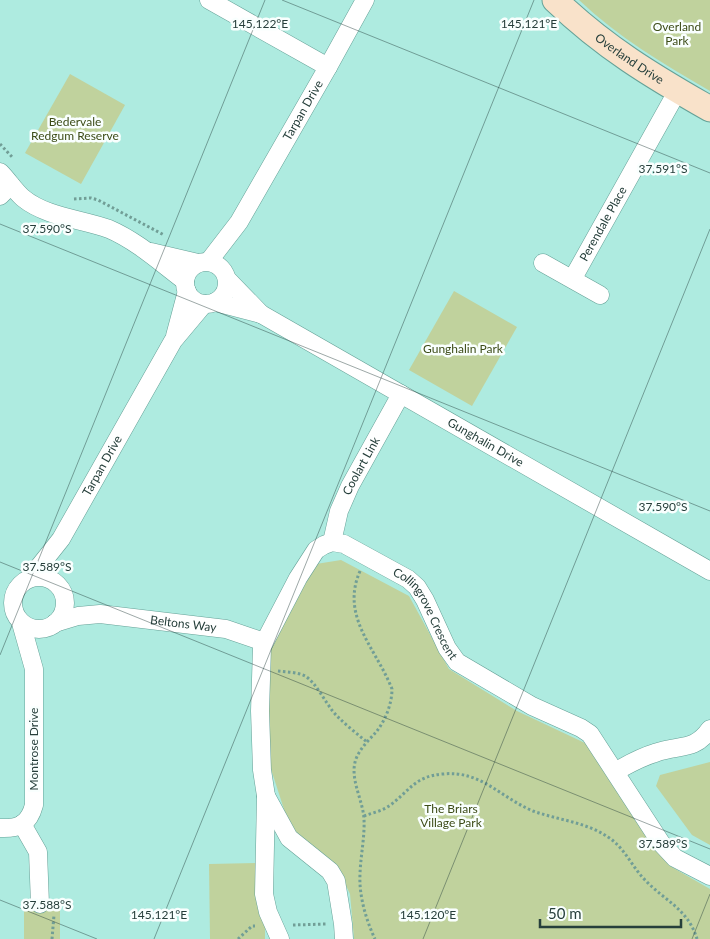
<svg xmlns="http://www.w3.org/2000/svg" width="710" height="939" font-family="Lato,sans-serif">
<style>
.green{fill:#c0d29d}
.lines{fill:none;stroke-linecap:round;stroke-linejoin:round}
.street-casing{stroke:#65a197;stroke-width:19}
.secondary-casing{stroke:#65a197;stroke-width:27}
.path{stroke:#719e96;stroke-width:3;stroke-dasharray:2.5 2.5;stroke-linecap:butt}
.street{stroke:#fff;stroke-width:18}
.secondary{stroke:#f9e2ca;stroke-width:25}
.ticks{fill:none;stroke:#263f3b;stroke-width:1;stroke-opacity:0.45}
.labels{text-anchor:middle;stroke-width:5;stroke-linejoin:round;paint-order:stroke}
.park-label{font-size:12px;fill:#3d4c18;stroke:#f9fffe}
.street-label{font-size:12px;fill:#263f3b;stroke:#f9fffe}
.ticks-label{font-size:12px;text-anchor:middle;fill:#263f3b;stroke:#f9fffe;stroke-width:5;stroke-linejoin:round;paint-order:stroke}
</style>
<rect width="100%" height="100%" fill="#aeebe0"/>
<g class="green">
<path d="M579,0H710V91C663,64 618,37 579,0Z"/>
<path d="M70,74L125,105L81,184L25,153Z"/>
<path d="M454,291L517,327L472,406L409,370Z"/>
<path d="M341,560L409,596L449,669L517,711L585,743L670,866L710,889V939H354L350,894L337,867L292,834L269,763V648L316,564Z"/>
<path d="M710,762V845L692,835L656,786L660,775Z"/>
<path d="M258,863L265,899V939H210L209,864Z"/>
<rect x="24" y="905" width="36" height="34"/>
</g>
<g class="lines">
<g class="street-casing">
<g id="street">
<path d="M209,0L328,67"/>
<path d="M0,172C8,180 14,190 23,198C46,217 82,219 109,229C137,241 161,263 185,281"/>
<path d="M0,196L11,185"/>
<path d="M151,252L198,263"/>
<path id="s1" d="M209,261L239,222L328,67L365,0"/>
<circle cx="206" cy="283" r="21"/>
<path d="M543,263L600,295"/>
<path id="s2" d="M573,278L678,90"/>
<path id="s3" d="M228,280L261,314L710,571"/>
<path d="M215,302L261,314"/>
<path d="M175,336L187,291"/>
<path id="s4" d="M332,542L339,511L350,486L401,394"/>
<circle cx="39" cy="603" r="26"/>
<path id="s5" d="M30,578L61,539L173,341L204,304"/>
<path id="s6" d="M55,623L78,616L100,614L226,629L264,642"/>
<path d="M616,771C629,764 641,757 655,753C679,744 694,752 710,729"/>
<path d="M266,796L289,838L330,871L336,881L343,924L344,939"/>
<path d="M22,824L38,852L40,904"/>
<path d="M0,828C19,829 29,824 34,805V669L21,623"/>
<path id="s7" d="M280,939L268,912L264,894L266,796L262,770L260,711L262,647L298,578L316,550L324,545L332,542L344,544L408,579L417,587L425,600L447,648L457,662L532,706L581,728L590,734L661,843L675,858L710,876"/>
</g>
</g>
<g class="secondary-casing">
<g id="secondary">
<path id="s8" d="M555,0C604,47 652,76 710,109"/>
</g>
</g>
<g class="path">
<path d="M0,144L13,158"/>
<path d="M74,199L91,198L98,200L164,235"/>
<path d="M360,571C340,617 376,648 392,689C392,703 386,719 377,731C370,739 360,748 356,759C349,778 363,800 364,819C365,840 359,862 360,884C361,902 367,922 375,939"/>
<path d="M278,671C287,672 297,672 305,676C317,683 326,705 337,716C346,725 357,734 367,742"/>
<path d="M364,816C372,813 382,811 389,806C409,792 414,776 443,774C481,770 501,798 533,811C558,820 586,822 608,837C625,848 632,867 645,880C665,901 688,909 697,939"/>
<path d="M293,925L327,924"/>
<path d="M52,939L54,915"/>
<path d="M238,939L252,926H255"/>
</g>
<use href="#street" class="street"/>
<use href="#secondary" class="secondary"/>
</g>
<path class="ticks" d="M282,0L710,173M0,224L710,511M0,562L710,849M0,655L265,0M0,900L97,939M154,939L534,0M423,939L710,229M692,939L710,894"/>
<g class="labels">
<g class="park-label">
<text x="677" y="31">Overland<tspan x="677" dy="14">Park</tspan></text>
<text x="75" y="126">Bedervale<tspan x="75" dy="14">Redgum Reserve</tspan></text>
<text x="463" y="353">Gunghalin Park</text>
<text x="451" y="813">The Briars<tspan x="451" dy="14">Village Park</tspan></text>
</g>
<g class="street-label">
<text dy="4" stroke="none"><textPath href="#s8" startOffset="95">Overland Drive</textPath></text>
<text dy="4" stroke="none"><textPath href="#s1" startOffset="178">Tarpan Drive</textPath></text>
<text dy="4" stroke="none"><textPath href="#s2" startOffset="62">Perendale Place</textPath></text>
<text dy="4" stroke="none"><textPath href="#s3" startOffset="306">Gunghalin Drive</textPath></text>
<text dy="4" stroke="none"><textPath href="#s5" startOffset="134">Tarpan Drive</textPath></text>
<text dy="4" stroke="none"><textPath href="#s4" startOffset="82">Coolart Link</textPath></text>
<text dy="4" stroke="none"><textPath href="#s7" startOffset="548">Collingrove Crescent</textPath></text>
<text dy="4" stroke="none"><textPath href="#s6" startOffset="130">Beltons Way</textPath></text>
<text transform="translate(34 749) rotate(-90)" y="4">Montrose Drive</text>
</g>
</g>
<g class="ticks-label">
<text x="260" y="28">145.122°E</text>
<text x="529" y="28">145.121°E</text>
<text x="663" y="173">37.591°S</text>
<text x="47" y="233">37.590°S</text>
<text x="663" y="511">37.590°S</text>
<text x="47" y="571">37.589°S</text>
<text x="663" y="848">37.589°S</text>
<text x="47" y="909">37.588°S</text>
<text x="159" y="919">145.121°E</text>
<text x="428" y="919">145.120°E</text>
</g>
<path d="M540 919v8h141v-8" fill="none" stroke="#263f3b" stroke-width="2.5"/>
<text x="548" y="919" font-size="15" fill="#263f3b" stroke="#f9fffe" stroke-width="4" paint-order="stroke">50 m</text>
</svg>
